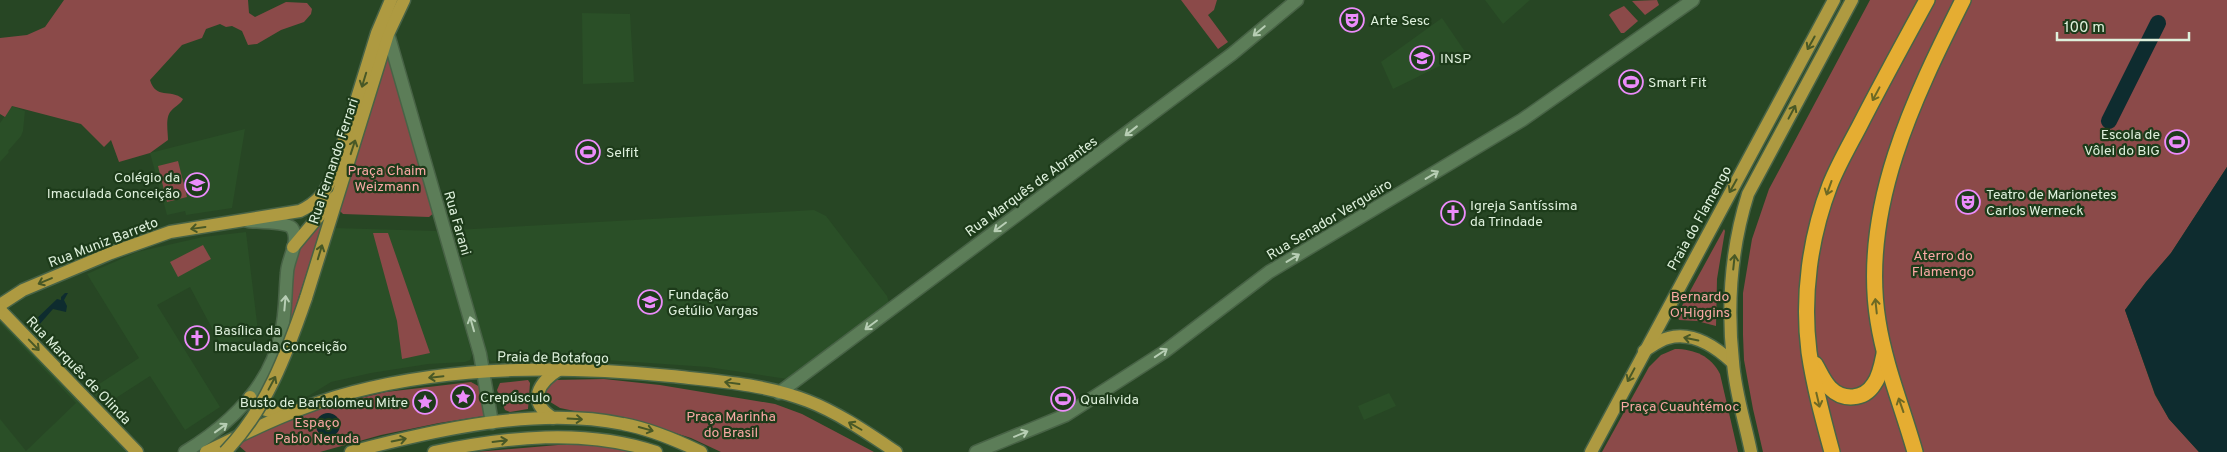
<svg xmlns="http://www.w3.org/2000/svg" width="2227" height="452" font-family="Overpass,sans-serif">
<style>
.built{fill:#2a4f27}
.green{fill:#8b4a49}
.water{fill:#0e2c2f}
.lines{fill:none;stroke-linecap:round;stroke-linejoin:round}
.river{stroke:#0e2c2f;stroke-width:16}
.secondary-casing{stroke:#486346;stroke-width:15}
.primary-casing{stroke:#486346;stroke-width:15}
.highway-casing{stroke:#486346;stroke-width:18}
.secondary{stroke:#5c7d58;stroke-width:12}
.primary{stroke:#ae9a41;stroke-width:12}
.highway{stroke:#e5ad32;stroke-width:15}
.primary-bridge-casing{stroke:#486346;stroke-width:15;stroke-linecap:butt}
.primary-bridge{stroke:#ae9a41;stroke-width:12}
.oneway{stroke:#b7ceb4}
.oneway2{stroke:#485826}
.oneway3{stroke:#6d6924}
.labels{text-anchor:middle;stroke-width:4.5;stroke-linejoin:round;paint-order:stroke}
.poi-label{font-size:14px;fill:#def0dc;stroke:#1d3b1a;text-anchor:start}
.street-label{font-size:14px;fill:#def0dc;stroke:#1d3b1a}
.park-label{font-size:14px;fill:#f9a8a4;stroke:#1d3b1a}
</style>
<rect width="100%" height="100%" fill="#274624"/>
<g class="built">
<path d="M1485,0H1530L1503,24Z"/>
<path d="M582,13L630,14L634,82L583,84Z"/>
<path d="M1442,18L1466,53L1393,89L1381,62Z"/>
<path d="M12,106L25,111L23,131L21,136L8,151L9,152L0,162V123Z"/>
<path d="M245,129L232,208L186,215L185,211L167,215L150,153Z"/>
<path d="M814,210L826,216L887,296L889,303L888,307L787,379L708,367L576,358L491,361L488,358L453,234L455,230Z"/>
<path d="M334,228L436,231L440,233L472,355L470,360L465,362L428,364L371,373L331,382L310,395L281,407L267,405L280,381Z"/>
<path d="M246,232L258,331L223,349L190,287L157,305L220,407L185,430L150,376L105,405L90,390L139,358L87,274L137,252L203,237Z"/>
<path d="M0,320L2,321L129,452H0V419L26,451L76,403L0,323Z"/>
<path d="M1389,393L1396,406L1364,420L1358,406Z"/>
</g>
<g class="green">
<path d="M64,0H248L249,13L255,17L286,2L307,3L312,9L311,14L304,22L281,30L257,44L248,45L242,31L232,26L226,27L220,24L206,29L202,38L182,45L150,80C156,100 170,88 183,99C180,105 176,105 171,111C165,117 168,132 168,140L150,153L119,162L111,140L104,147L81,124L12,106L5,117L0,114V38L27,35L45,27Z"/>
<path d="M1181,0H1217L1214,10L1208,15L1228,42L1218,49Z"/>
<path d="M1657,0L1659,5L1645,15L1632,1Z"/>
<path d="M1870,0H2227V167L2171,253L2146,282L2125,310L2155,395L2169,419L2199,452H1763L1753,409L1744,360L1743,335V293L1752,239L1769,189Z"/>
<path d="M1624,6L1638,21L1624,33H1621L1609,15L1612,12Z"/>
<path d="M388,54L435,212L429,217L343,214L339,210Z"/>
<path d="M178,161L187,197L167,202L158,166Z"/>
<path d="M328,207L289,327V328L292,270L297,251Z"/>
<path d="M1724,229L1725,231L1717,279L1716,326L1697,321L1679,320L1677,315Z"/>
<path d="M373,233H388L430,353L402,359L397,321Z"/>
<path d="M203,245L211,259L178,277L170,262Z"/>
<path d="M1675,349C1694,349 1711,356 1720,374L1738,452H1602L1649,367L1661,355Z"/>
<path d="M604,379L660,385L775,404L802,414L874,452H721L691,438L666,430L560,408L547,400L544,389L555,380Z"/>
<path d="M528,380L530,383L528,409L510,412L505,410L497,390L500,383Z"/>
<path d="M471,382L480,387L485,415L484,416L439,423L381,435L320,452H246L238,445V441L319,408L386,392Z"/>
<path d="M558,445H602L635,452H475Z"/>
</g>
<g class="water">
<path d="M2227,167V452H2199L2169,419L2155,394L2125,310L2146,282L2171,253Z"/>
<path d="M65,293H68L64,300L67,306L66,312L53,309L39,325L34,321L57,299L61,300V297Z"/>
<circle cx="328" cy="425" r="12"/>
</g>
<g class="lines">
<path class="river" d="M2109,121L2158,23"/>
<g class="secondary-casing">
<g id="secondary">
<path d="M388,34L480,354L492,423"/>
<path d="M779,393L1232,54L1297,0"/>
<path d="M185,452C229,425 270,386 281,334C286,313 285,293 287,273C287,260 301,240 292,228C287,222 257,222 248,221"/>
<path d="M976,452L1066,415L1164,352L1269,272L1522,120L1693,0"/>
</g>
</g>
<g class="primary-casing">
<g id="primary">
<path d="M293,247L335,197"/>
<path d="M306,298L388,34L404,0"/>
<path d="M0,305L23,290L111,253L170,232L300,211C317,203 325,193 333,176L377,33L391,0"/>
<path d="M0,310L137,452"/>
<path d="M1644,351C1652,346 1660,340 1668,338C1693,331 1716,347 1733,363"/>
<path d="M250,397C255,410 274,412 286,414"/>
<path d="M553,418C526,401 539,382 560,369"/>
<path d="M206,452C253,429 302,405 353,392C456,365 565,366 671,376C717,381 765,384 808,401C839,413 869,434 896,452"/>
<path d="M351,452C434,430 538,406 623,424C650,429 676,440 701,452"/>
<path d="M434,452C506,437 585,428 656,452"/>
<path d="M1591,452L1834,0"/>
<path d="M1751,452C1745,422 1735,392 1733,362C1727,306 1731,248 1748,194L1852,0"/>
</g>
</g>
<g class="highway-casing">
<g id="highway">
<path d="M1815,364C1820,372 1823,381 1830,388C1843,401 1864,400 1874,384C1880,376 1882,364 1884,354"/>
<path d="M1832,452C1823,419 1814,386 1809,352C1802,296 1810,237 1830,185C1838,165 1849,146 1859,127C1881,84 1904,42 1927,0"/>
<path d="M1915,452C1903,409 1885,366 1878,321C1860,208 1914,98 1963,0"/>
</g>
</g>
<use href="#secondary" class="secondary"/>
<use href="#primary" class="primary"/>
<use href="#highway" class="highway"/>
<g class="primary-bridge-casing">
<path id="primary-bridge" d="M225,452C266,410 287,353 306,298"/>
</g>
<use href="#primary-bridge" class="primary-bridge"/>
</g>
<defs><path id="oneway-shaft" d="M-6 0H5M1.5-3L5.5 0L1.5 3" fill="none" stroke-width="1.6" stroke-linecap="round" stroke-linejoin="round" transform="scale(1.25)"/></defs>
<g class="oneway">
<use href="#oneway-shaft" transform="translate(1259 31) rotate(140)"/>
<use href="#oneway-shaft" transform="translate(1131 131) rotate(142)"/>
<use href="#oneway-shaft" transform="translate(1432 175) rotate(-31)"/>
<use href="#oneway-shaft" transform="translate(1000 227) rotate(143)"/>
<use href="#oneway-shaft" transform="translate(1293 258) rotate(-31)"/>
<use href="#oneway-shaft" transform="translate(285 303) rotate(-85)"/>
<use href="#oneway-shaft" transform="translate(472 324) rotate(-106)"/>
<use href="#oneway-shaft" transform="translate(871 325) rotate(143)"/>
<use href="#oneway-shaft" transform="translate(1161 353) rotate(-34)"/>
<use href="#oneway-shaft" transform="translate(221 428) rotate(-36)"/>
<use href="#oneway-shaft" transform="translate(1021 434) rotate(-22)"/>
</g>
<g class="oneway2">
<use href="#oneway-shaft" transform="translate(1811 43) rotate(119)"/>
<use href="#oneway-shaft" transform="translate(364 80) rotate(107)"/>
<use href="#oneway-shaft" transform="translate(1792 112) rotate(-62)"/>
<use href="#oneway-shaft" transform="translate(353 147) rotate(-72)"/>
<use href="#oneway-shaft" transform="translate(1733 186) rotate(119)"/>
<use href="#oneway-shaft" transform="translate(198 228) rotate(172)"/>
<use href="#oneway-shaft" transform="translate(320 252) rotate(-73)"/>
<use href="#oneway-shaft" transform="translate(1734 262) rotate(-84)"/>
<use href="#oneway-shaft" transform="translate(45 281) rotate(157)"/>
<use href="#oneway-shaft" transform="translate(1691 339) rotate(-168)"/>
<use href="#oneway-shaft" transform="translate(34 345) rotate(46)"/>
<use href="#oneway-shaft" transform="translate(1631 375) rotate(118)"/>
<use href="#oneway-shaft" transform="translate(436 377) rotate(174)"/>
<use href="#oneway-shaft" transform="translate(272 383) rotate(-62)"/>
<use href="#oneway-shaft" transform="translate(732 383) rotate(-172)"/>
<use href="#oneway-shaft" transform="translate(575 419) rotate(3)"/>
<use href="#oneway-shaft" transform="translate(855 426) rotate(-150)"/>
<use href="#oneway-shaft" transform="translate(646 429) rotate(15)"/>
<use href="#oneway-shaft" transform="translate(399 440) rotate(-11)"/>
<use href="#oneway-shaft" transform="translate(500 441) rotate(-7)"/>
</g>
<g class="oneway3">
<use href="#oneway-shaft" transform="translate(1876 94) rotate(118)"/>
<use href="#oneway-shaft" transform="translate(1829 188) rotate(110)"/>
<use href="#oneway-shaft" transform="translate(1876 306) rotate(-96)"/>
<use href="#oneway-shaft" transform="translate(1818 400) rotate(77)"/>
<use href="#oneway-shaft" transform="translate(1901 405) rotate(-109)"/>
</g>
<defs>
<g id="theatre-ring" transform="scale(1.25)"><circle r="9.5" fill="#1d3b1a" stroke="#ec8cfb" stroke-width="1.5"/><path d="M-5-5.5Q0-4 5-5.5V0Q5 5 0 6Q-5 5-5 0ZM-3.3-2.5H-1v1.5H-3.3ZM1-2.5H3.3v1.5H1ZM-2.8 1Q0 5.5 2.8 1Z" fill="#ec8cfb"/></g>
<g id="school-ring" transform="scale(1.25)"><circle r="9.5" fill="#1d3b1a" stroke="#ec8cfb" stroke-width="1.5"/><path d="M0-5L7-2L0 1L-7-2ZM-4 1L0 2.5L4 1V4Q0 6-4 4Z" fill="#ec8cfb"/></g>
<g id="stadium-ring" transform="scale(1.25)"><circle r="9.5" fill="#1d3b1a" stroke="#ec8cfb" stroke-width="1.5"/><path d="M0-5a6.5 5 0 1 0 0 10a6.5 5 0 1 0 0-10ZM-3.5-1.8h7v3.6h-7Z" fill="#ec8cfb"/></g>
<g id="church-ring" transform="scale(1.25)"><circle r="9.5" fill="#1d3b1a" stroke="#ec8cfb" stroke-width="1.5"/><path d="M-1.2-6h2.4v3.5h3.3v2.4h-3.3V6h-2.4V-.1h-3.3v-2.4h3.3Z" fill="#ec8cfb"/></g>
<g id="university-ring" transform="scale(1.25)"><circle r="9.5" fill="#1d3b1a" stroke="#ec8cfb" stroke-width="1.5"/><path d="M0-5L7-2L0 1L-7-2ZM-4 1L0 2.5L4 1V4Q0 6-4 4Z" fill="#ec8cfb"/></g>
<g id="sight-ring" transform="scale(1.25)"><circle r="9.5" fill="#1d3b1a" stroke="#ec8cfb" stroke-width="1.5"/><path d="M0-6L1.8-2.2L6-1.7L2.9 1.2L3.7 5.4L0 3.3L-3.7 5.4L-2.9 1.2L-6-1.7L-1.8-2.2Z" fill="#ec8cfb"/></g>
</defs>
<g fill-rule="evenodd">
<use href="#theatre-ring" x="1352" y="20"/>
<use href="#school-ring" x="1422" y="58"/>
<use href="#stadium-ring" x="1631" y="82"/>
<use href="#stadium-ring" x="2177" y="142"/>
<use href="#stadium-ring" x="588" y="152"/>
<use href="#school-ring" x="197" y="185"/>
<use href="#theatre-ring" x="1968" y="202"/>
<use href="#church-ring" x="1453" y="213"/>
<use href="#university-ring" x="650" y="302"/>
<use href="#church-ring" x="197" y="338"/>
<use href="#sight-ring" x="463" y="397"/>
<use href="#stadium-ring" x="1063" y="399"/>
<use href="#sight-ring" x="425" y="402"/>
</g>
<g class="labels">
<g class="poi-label">
<text x="1370" y="25">Arte Sesc</text>
<text x="1440" y="63">INSP</text>
<text x="1648" y="87">Smart Fit</text>
<text x="2160" y="139" text-anchor="end">Escola de<tspan x="2160" dy="16">Vôlei do BIG</tspan></text>
<text x="606" y="157">Selfit</text>
<text x="180" y="182" text-anchor="end">Colégio da<tspan x="180" dy="16">Imaculada Conceição</tspan></text>
<text x="1986" y="199">Teatro de Marionetes<tspan x="1986" dy="16">Carlos Werneck</tspan></text>
<text x="1470" y="210">Igreja Santíssima<tspan x="1470" dy="16">da Trindade</tspan></text>
<text x="668" y="299">Fundação<tspan x="668" dy="16">Getúlio Vargas</tspan></text>
<text x="214" y="335">Basílica da<tspan x="214" dy="16">Imaculada Conceição</tspan></text>
<text x="480" y="402">Crepúsculo</text>
<text x="1080" y="404">Qualivida</text>
<text x="408" y="407" text-anchor="end">Busto de Bartolomeu Mitre</text>
</g>
<g class="street-label">
<text transform="translate(333 161) rotate(-72)" y="5">Rua Fernando Ferrari</text>
<text transform="translate(1031 186) rotate(-36)" y="5">Rua Marquês de Abrantes</text>
<text transform="translate(1699 218) rotate(-61)" y="5">Praia do Flamengo</text>
<text transform="translate(1329 219) rotate(-31)" y="5">Rua Senador Vergueiro</text>
<text transform="translate(458 223) rotate(74)" y="5">Rua Farani</text>
<text transform="translate(103 242) rotate(-21)" y="5">Rua Muniz Barreto</text>
<text transform="translate(553 357) rotate(1)" y="5">Praia de Botafogo</text>
<text transform="translate(79 370) rotate(46)" y="5">Rua Marquês de Olinda</text>
</g>
<g class="park-label">
<text x="387" y="175">Praça Chaim<tspan x="387" dy="16">Weizmann</tspan></text>
<text x="1943" y="260">Aterro do<tspan x="1943" dy="16">Flamengo</tspan></text>
<text x="1700" y="301">Bernardo<tspan x="1700" dy="16">O'Higgins</tspan></text>
<text x="1680" y="411">Praça Cuauhtémoc</text>
<text x="731" y="421">Praça Marinha<tspan x="731" dy="16">do Brasil</tspan></text>
<text x="317" y="427">Espaço<tspan x="317" dy="16">Pablo Neruda</tspan></text>
</g>
</g>
<path d="M2057 32v8h132v-8" fill="none" stroke="#def0dc" stroke-width="2.5"/>
<text x="2064" y="32" font-size="15" fill="#def0dc" stroke="#1d3b1a" stroke-width="4" paint-order="stroke">100 m</text>
</svg>
